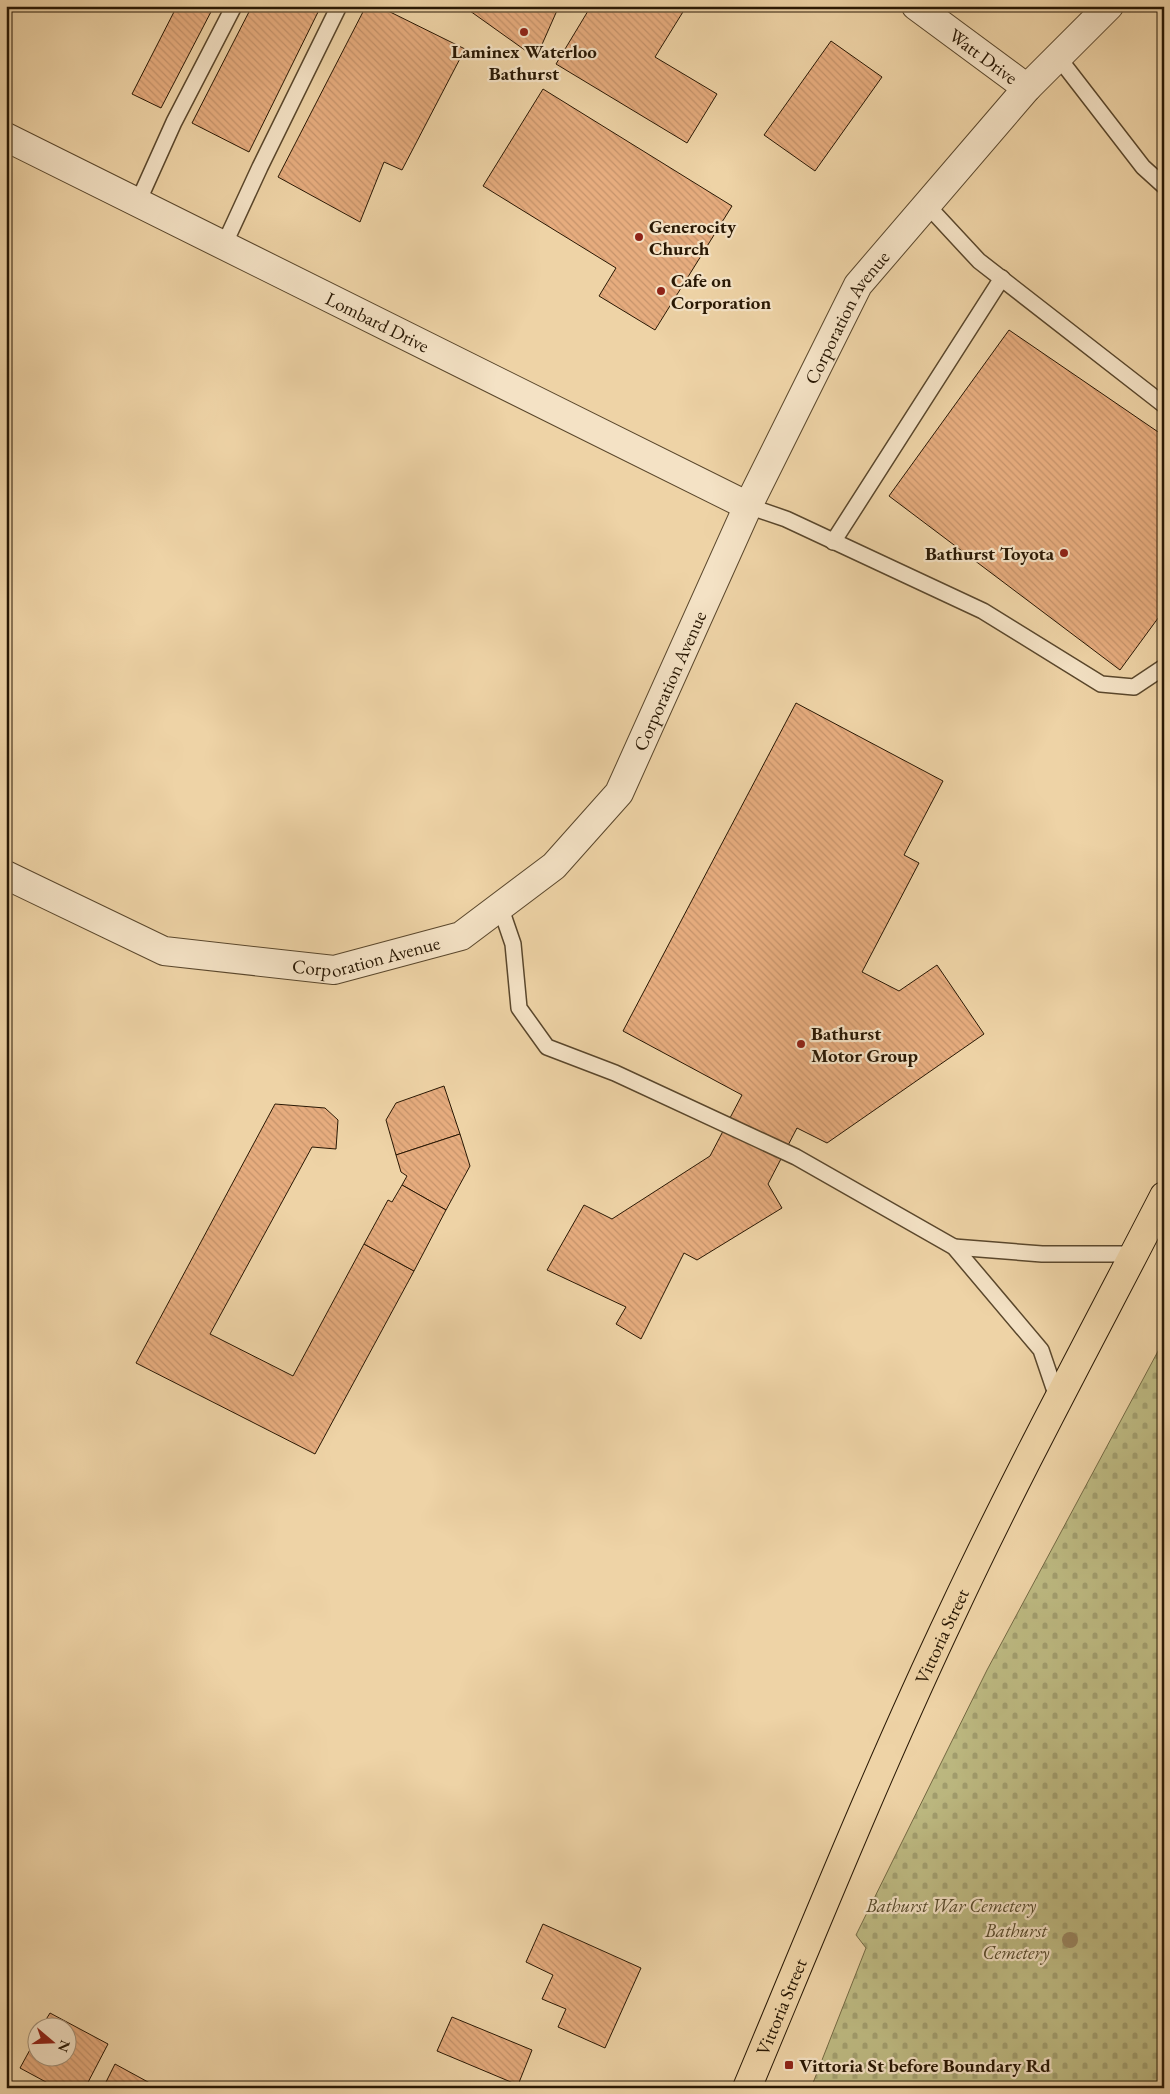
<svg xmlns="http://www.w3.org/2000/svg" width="1170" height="2094" font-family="'EB Garamond',serif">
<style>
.cemetery{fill:url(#cemetery-stones);stroke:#746a44}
.building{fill:url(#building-back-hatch);stroke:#291804}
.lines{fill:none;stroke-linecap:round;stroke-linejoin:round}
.lane-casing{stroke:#5a472c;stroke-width:18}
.street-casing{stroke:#5a472c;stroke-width:30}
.highway-casing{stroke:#291804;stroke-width:30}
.lane{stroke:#f4e2c5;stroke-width:15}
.street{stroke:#f4e2c5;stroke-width:28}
.highway{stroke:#eed3a6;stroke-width:28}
.tree{fill:#9a8762}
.poi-dot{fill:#8f2418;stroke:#f4e2c5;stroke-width:2}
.labels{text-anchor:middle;stroke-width:4.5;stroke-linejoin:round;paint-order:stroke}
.poi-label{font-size:19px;font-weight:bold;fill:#291804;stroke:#f4e2c5;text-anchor:start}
.street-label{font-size:19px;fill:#291804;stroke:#f4e2c5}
.park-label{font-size:19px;font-style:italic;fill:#56492a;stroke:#f4e2c5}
</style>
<defs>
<pattern id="cemetery-stones" width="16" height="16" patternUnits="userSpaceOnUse" patternTransform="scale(1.25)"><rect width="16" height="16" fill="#bebb83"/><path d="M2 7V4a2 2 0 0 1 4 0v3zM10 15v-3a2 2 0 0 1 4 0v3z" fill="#a3a070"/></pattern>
<pattern id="building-back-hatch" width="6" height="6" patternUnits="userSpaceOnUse" patternTransform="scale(1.25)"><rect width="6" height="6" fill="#e6ac7e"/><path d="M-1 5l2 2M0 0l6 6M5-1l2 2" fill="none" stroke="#c5936b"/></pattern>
</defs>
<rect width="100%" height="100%" fill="#eed3a6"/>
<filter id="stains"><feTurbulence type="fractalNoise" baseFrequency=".004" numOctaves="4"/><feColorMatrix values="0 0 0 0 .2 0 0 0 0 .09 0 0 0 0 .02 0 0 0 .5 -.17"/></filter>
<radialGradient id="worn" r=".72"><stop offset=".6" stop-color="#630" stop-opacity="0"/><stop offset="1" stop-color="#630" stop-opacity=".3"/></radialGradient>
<path class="cemetery" d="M1164,1340V2088H811L866,1948L856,1935L987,1670Z"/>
<g class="building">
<path d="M177,6H214L161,108L132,94Z"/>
<path d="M252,6H321L249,152L192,123Z"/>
<path d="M366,6H378L465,49L402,170L384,162L360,222L278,177Z"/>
<path d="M463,6H559L536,58Z"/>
<path d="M591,6L686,7L655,57L717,94L687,143L556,64Z"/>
<path d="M831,41L882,77L815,171L764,135Z"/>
<path d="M543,89L732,206L655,330L599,296L616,268L483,186Z"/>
<path d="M1009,330L1164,436V610L1120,670L889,496Z"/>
<path d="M796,703L943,781L904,855L919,863L862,972L899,991L937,965L984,1034L827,1143L797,1128L768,1184L782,1208L697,1260L684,1253L641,1339L616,1324L626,1307L547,1270L584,1205L612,1219L710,1156L742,1095L623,1031Z"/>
<path d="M444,1086L460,1134L396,1155L386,1120L396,1103Z"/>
<path d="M275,1104L325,1108L338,1120L336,1149L312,1147L210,1334L293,1376L364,1244L414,1271L315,1454L136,1363Z"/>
<path d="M460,1134L470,1166L446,1210L402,1185L407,1176L401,1172L396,1155Z"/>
<path d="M402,1185L446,1210L414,1271L364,1244L388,1200L392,1202Z"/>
<path d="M543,1924L641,1968L605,2048L558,2027L566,2009L542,1999L553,1975L526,1962Z"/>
<path d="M50,2013L108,2044L85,2088H57L20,2068L38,2035V2056H68V2026H42Z"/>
<path d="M452,2017L532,2050L518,2085L437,2051Z"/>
<path d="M115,2064L159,2088H103Z"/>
</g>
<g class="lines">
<g class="lane-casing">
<g id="lane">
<path d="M1058,57L1143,167L1164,186"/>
<path d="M138,202L174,122L234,6"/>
<path d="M927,205L979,261L1164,405"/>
<path d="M224,245L260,167L339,6"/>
<path d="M748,506L786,519L983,611L1101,684L1134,687L1164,667"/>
<path d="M833,542L1002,278"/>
<path d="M500,906L513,944L519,1008L547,1047L615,1073L796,1157L954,1247L1041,1350L1058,1400"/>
<path d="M954,1247L1042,1254H1134"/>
</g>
</g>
<g class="street-casing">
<g id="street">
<path id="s1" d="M916,6L1027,88"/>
<path id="s2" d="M6,137L748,506"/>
<path id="s3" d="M6,875L164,951L334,970L461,936L554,866L619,793L748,506L858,285L1027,88L1109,6"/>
</g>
</g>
<g class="highway-casing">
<g id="highway">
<path id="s4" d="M747,2088C814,1928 879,1767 953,1611C1019,1470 1093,1334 1164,1196"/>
</g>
</g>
<use href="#lane" class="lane"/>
<use href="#street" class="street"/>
<use href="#highway" class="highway"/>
</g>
<circle class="tree" cx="1070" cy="1940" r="8"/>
<g class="poi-dot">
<circle cx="524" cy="32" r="5"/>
<circle cx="639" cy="237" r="5"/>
<circle cx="661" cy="291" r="5"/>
<circle cx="1064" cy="553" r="5"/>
<circle cx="801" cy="1044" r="5"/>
<rect x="784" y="2060" width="10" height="10" rx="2.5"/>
</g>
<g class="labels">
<g class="poi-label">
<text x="524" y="58" text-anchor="middle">Laminex Waterloo<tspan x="524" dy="22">Bathurst</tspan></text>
<text x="649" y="233">Generocity<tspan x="649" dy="22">Church</tspan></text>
<text x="671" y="287">Cafe on<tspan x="671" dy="22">Corporation</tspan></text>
<text x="1054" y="560" text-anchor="end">Bathurst Toyota</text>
<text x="811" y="1040">Bathurst<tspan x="811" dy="22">Motor Group</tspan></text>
<text x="799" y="2072">Vittoria St before Boundary Rd</text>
</g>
<g class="street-label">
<text dy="7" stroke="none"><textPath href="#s1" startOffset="84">Watt Drive</textPath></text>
<text dy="7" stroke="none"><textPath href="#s3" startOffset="1220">Corporation Avenue</textPath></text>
<text dy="7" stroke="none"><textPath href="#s2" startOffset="415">Lombard Drive</textPath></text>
<text dy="7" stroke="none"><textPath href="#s3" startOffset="815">Corporation Avenue</textPath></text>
<text dy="7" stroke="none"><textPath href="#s3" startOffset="380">Corporation Avenue</textPath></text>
<text dy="7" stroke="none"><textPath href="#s4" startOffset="492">Vittoria Street</textPath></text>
<text dy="7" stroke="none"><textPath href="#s4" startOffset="88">Vittoria Street</textPath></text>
</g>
<g class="park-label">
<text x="951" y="1912">Bathurst War Cemetery</text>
<text x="1016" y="1937">Bathurst<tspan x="1016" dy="22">Cemetery</tspan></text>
</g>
</g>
<rect width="1170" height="2094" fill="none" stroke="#eed3a6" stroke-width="25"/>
<rect x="8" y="8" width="1155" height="2079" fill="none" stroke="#291804" stroke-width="2.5"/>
<rect x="12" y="12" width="1145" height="2069" fill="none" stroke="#291804"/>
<g transform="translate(52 2042) rotate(109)"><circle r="24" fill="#f4e2c5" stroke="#a39178"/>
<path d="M0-4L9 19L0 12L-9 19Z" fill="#8f2418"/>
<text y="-8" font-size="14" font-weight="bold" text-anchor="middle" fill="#291804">N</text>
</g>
<rect width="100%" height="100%" filter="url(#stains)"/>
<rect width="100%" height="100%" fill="url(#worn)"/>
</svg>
